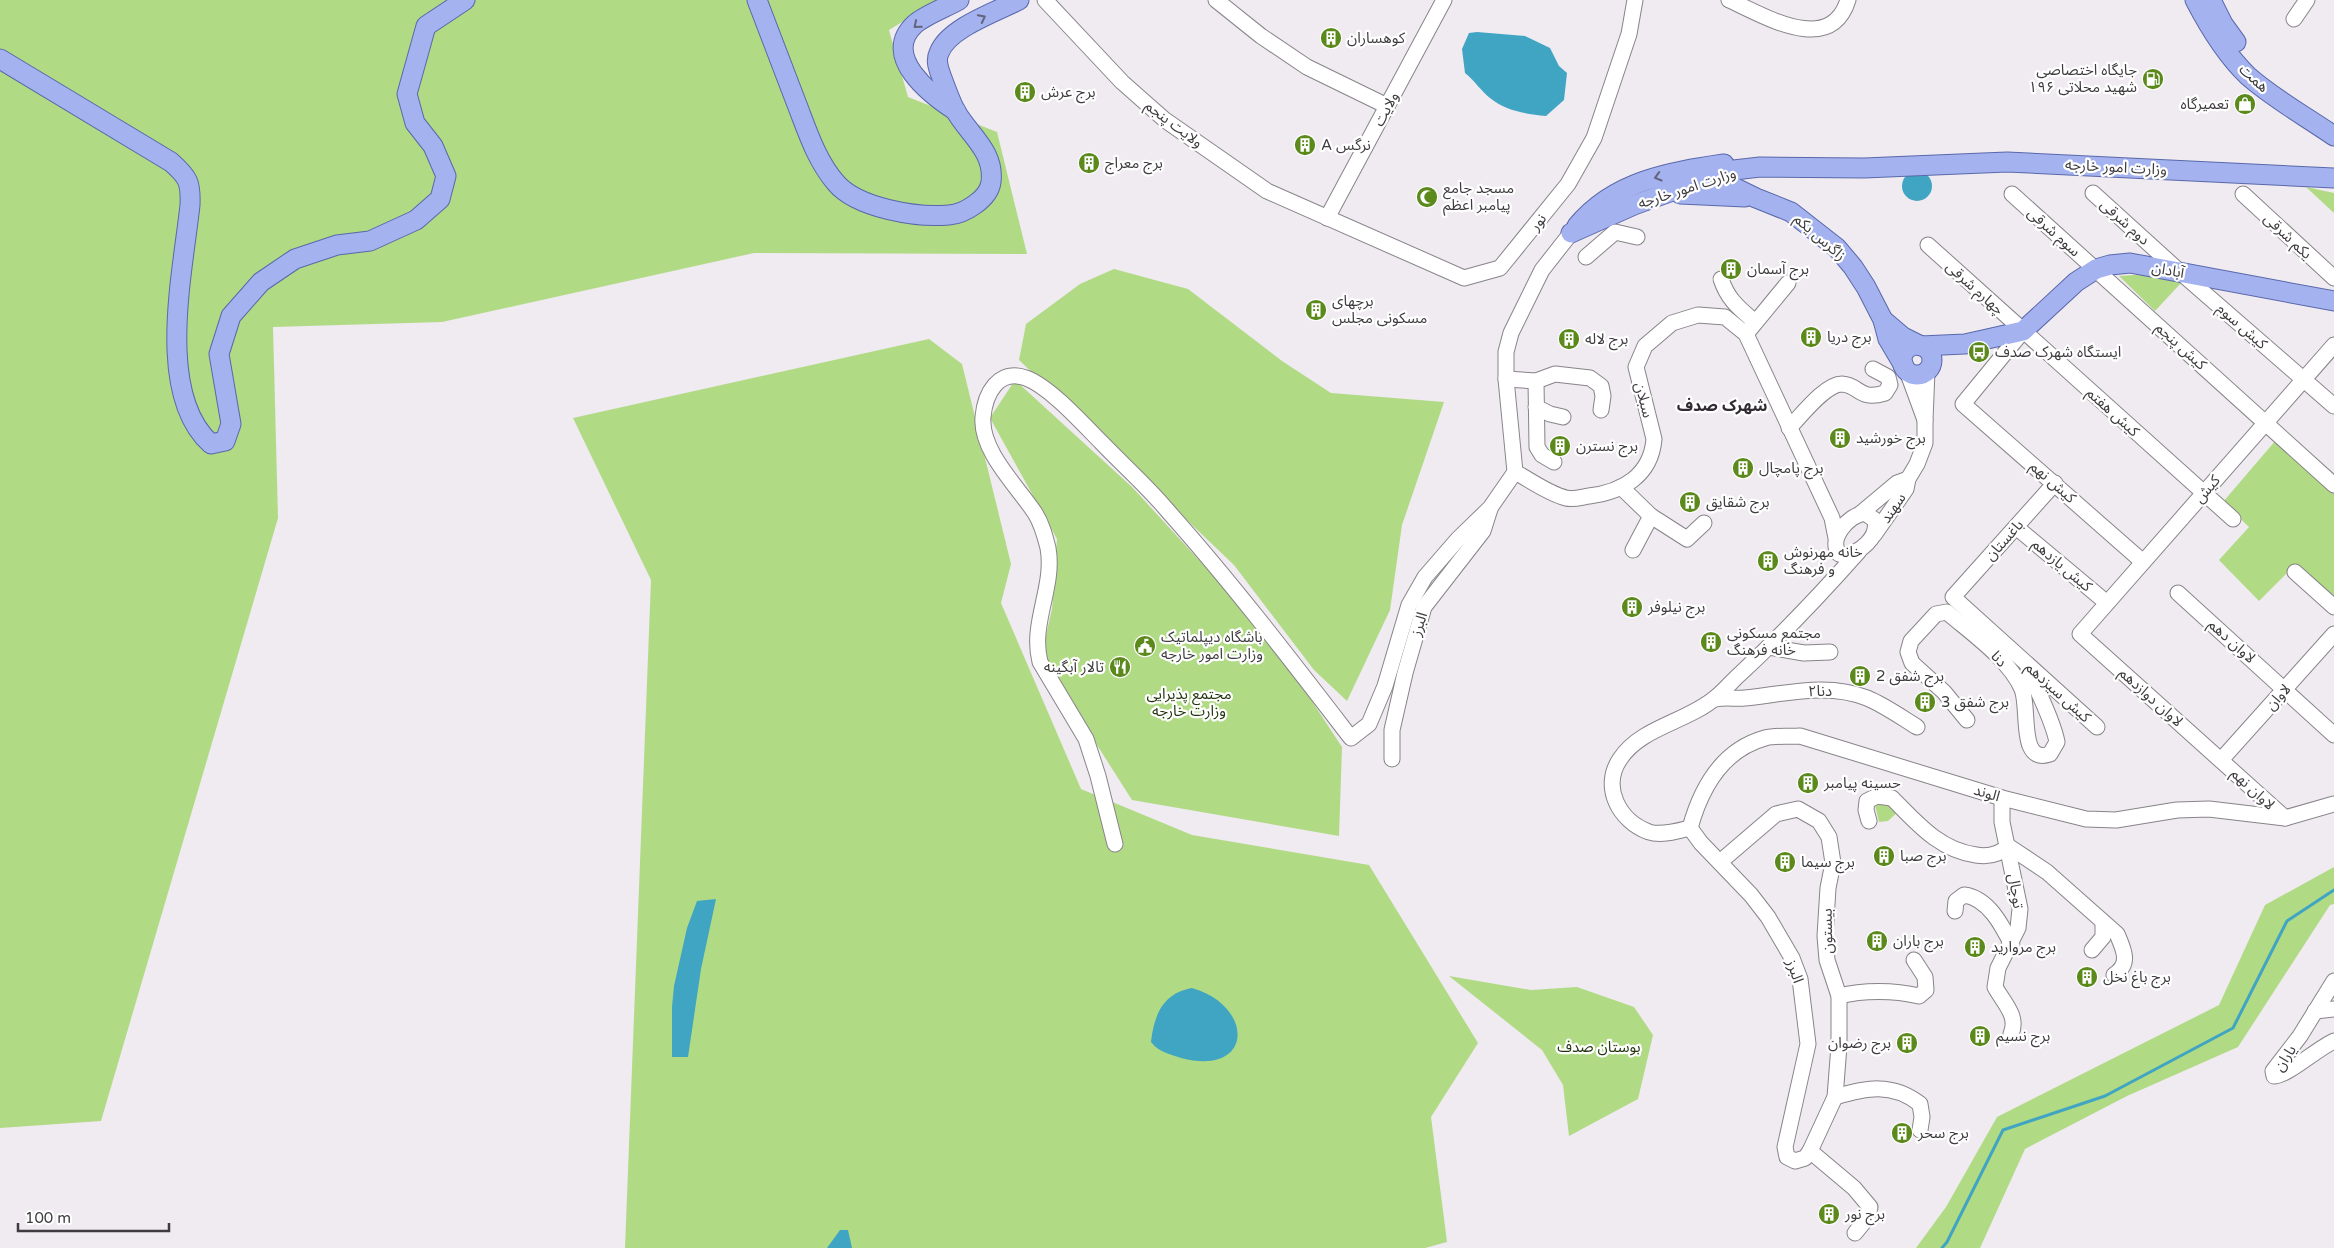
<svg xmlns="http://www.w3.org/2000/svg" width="2334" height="1248" font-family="'Varela Round','Noto Sans Arabic',sans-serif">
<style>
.green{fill:#b1da85}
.water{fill:#40a4c3}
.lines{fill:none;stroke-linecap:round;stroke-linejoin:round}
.stream{stroke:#40a4c3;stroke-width:3}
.minor-casing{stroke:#88848a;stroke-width:17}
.major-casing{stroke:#5968aa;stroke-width:21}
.minor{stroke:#fff;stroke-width:15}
.major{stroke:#a4b2ef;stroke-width:19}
.oneway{stroke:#62657c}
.labels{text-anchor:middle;stroke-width:4.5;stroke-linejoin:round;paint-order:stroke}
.poi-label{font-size:15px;fill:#3e3c3e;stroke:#fff;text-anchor:start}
.street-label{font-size:15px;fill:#3e3c3e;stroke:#fff}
.park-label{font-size:15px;fill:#243510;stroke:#fff}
.neighbourhood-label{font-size:16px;font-weight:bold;fill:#302c31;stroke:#fff}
</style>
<rect width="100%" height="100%" fill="#f0eaf1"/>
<g class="green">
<path d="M0,0H938L889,30L908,97L997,132L1027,254L754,253L442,322L273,327L278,518L101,1121L0,1128Z"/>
<path d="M2306,187L2334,193V213Z"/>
<path d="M1114,269L1188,289L1282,361L1331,393L1444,402L1402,525L1390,610L1347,701L1314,670L1234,565L1019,360L1026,324L1080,284Z"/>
<path d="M2148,274L2181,283L2155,311L2119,276Z"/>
<path d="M929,339L962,364L1011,564L1001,603L1081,789L1192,835L1369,865L1478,1043L1431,1117L1447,1242L1425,1248H625L651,580L573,418Z"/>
<path d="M1015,380L1132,487L1241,606L1294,674L1342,747L1339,836L1132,800L1041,657L1052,609L1057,539L990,418Z"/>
<path d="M2276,440L2334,493V597L2296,564L2259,601L2219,560L2249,527L2223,502Z"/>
<path d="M1882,801L1900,810L1888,821L1879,822L1875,805Z"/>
<path d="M2334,867V904L2330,905L2238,1047L2127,1096L2025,1149L1980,1248H1916L1946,1207L1997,1117L2219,1005L2265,905Z"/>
<path d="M1449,976L1531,990L1577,987L1634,1007L1653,1035L1638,1099L1569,1136L1563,1085L1542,1050Z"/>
</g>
<g class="water">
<path d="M1477,32L1525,36L1550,48L1559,66L1567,73L1564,100L1546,116C1526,114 1506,111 1490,98C1481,91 1475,81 1465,73L1462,49L1469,33Z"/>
<circle cx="1917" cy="186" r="15"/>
<path d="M716,899L701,969L688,1057H672V1007L674,986L687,928L697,901Z"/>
<path d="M1192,988C1255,1006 1254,1077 1181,1058C1169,1054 1159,1052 1151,1042C1154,1015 1163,993 1192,988Z"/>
<path d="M840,1230H848L852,1248H827Z"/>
</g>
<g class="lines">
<path class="stream" d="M1942,1248L1947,1242L2003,1130L2105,1096L2233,1028L2287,921L2334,890"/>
<g class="minor-casing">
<g id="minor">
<path d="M1045,0L1122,82L1165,120L1267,191L1464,278L1500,268L1568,184L1594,138L1629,34L1635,0"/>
<path d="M1216,0L1261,36L1307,67L1387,106"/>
<path d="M1729,0C1763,15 1830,57 1848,0"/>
<path d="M2294,19L2307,0"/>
<path d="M2093,193L2180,272L2334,406"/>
<path d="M2012,194L2334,485"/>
<path d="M2243,194L2334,278"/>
<path d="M1327,218L1444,0"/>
<path d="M1928,245L2233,519"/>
<path d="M1586,257L1615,232L1637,237"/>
<path d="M1721,279C1728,300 1739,308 1755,322"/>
<path d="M2023,331L1963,404L2143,562"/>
<path d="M1746,334L1788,283"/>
<path d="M1907,371L1925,420L1927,371"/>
<path d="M1506,379L1536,381L1555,374L1590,378L1601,386L1603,396L1601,410"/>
<path d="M1536,381L1537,447L1542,455L1554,462"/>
<path d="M1536,407L1550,414L1563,417"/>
<path d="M1789,428C1801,416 1825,384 1842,384C1860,385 1858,401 1885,393L1890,385L1888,377L1873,369"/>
<path d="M1515,472C1530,480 1549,494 1566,498C1573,500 1582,497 1589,496C1622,492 1651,476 1654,439L1636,367L1645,346L1672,323L1698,315L1725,317L1746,334L1832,518L1836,538"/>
<path d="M2055,483L1953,597L2097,727"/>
<path d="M1621,487L1651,516L1633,550"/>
<path d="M1865,513L1875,520C1879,538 1860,552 1845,556L1839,554C1828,539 1848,515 1865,513Z"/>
<path d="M1860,514L1897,483L1908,479"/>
<path d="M1651,516L1687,539L1704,523"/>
<path d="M2016,527L2107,603"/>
<path d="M1874,535L1906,489L1908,479L1917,464L1925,443V420"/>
<path d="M2295,572L2334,607"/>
<path d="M2178,593L2334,735"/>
<path d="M1769,647L1804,653L1830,652"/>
<path d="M1715,699C1726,697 1735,699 1745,698C1786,694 1827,682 1867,698C1884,705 1901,717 1917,727"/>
<path d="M1967,720L1944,692L1912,663L1908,652L1911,641L1936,614L1947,612C1971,633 2009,659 2022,689C2030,709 2018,765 2050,754L2057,742C2052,716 2036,691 2027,664"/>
<path d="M1392,759V730L1405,673L1424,607L1483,531L1490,509"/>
<path d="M2221,760L2334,634"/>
<path d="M2002,798V822L2020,909L2018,928L1998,968L1995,987C2003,1002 2019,1016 2011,1034"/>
<path d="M2285,818L2080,634L2334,345"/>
<path d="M1869,821L1866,810L1867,801L1877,796L1892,798C1917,823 1939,850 1976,855C1988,857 1999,855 2008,846L2047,872L2117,934C2124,950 2131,964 2114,975"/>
<path d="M1690,828L1701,843L1751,895L1768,917L1792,958L1800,979L1808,1044L1785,1147L1787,1157L1795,1161L1805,1158L1810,1151L1835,1097L1839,1046V996L1827,960L1825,936L1828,888L1833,863L1829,837L1819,821L1798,809L1776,814L1720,862"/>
<path d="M1690,828C1701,788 1722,750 1765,738C1776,735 1789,737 1800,736L2002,798L2086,819L2116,820L2177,810L2209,809L2285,818L2334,804"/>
<path d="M1690,828C1678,831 1661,836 1649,832C1619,821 1601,787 1620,759C1641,727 1687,722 1715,698C1724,691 1731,682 1740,674C1782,635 1821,594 1859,551"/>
<path d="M1115,844L1098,776L1086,739L1040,662C1030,623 1055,587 1048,548C1045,536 1042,524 1035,513C1018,487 980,451 983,417C985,394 998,368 1026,378C1050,387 1082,423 1101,442C1123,465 1147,486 1167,510C1232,583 1291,660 1351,738L1369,724L1385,686L1409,605L1425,577L1458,539L1490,508L1515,472L1506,379V352L1511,333L1542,270L1571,233"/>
<path d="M1955,911L1956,901L1964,895C1988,898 2002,925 2012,945"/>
<path d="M2092,950L2103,937V922"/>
<path d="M2334,981L2300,1036L2273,1071L2274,1076C2287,1076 2318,1048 2334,1041"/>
<path d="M1839,996C1863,990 1894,990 1919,996L1926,990L1925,977L1914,960"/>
<path d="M2315,1011L2334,1009"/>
<path d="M1835,1097C1866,1088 1892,1082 1920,1104L1922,1117L1920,1130"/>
<path d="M1810,1151L1854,1188L1870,1207L1868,1217L1855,1233"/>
</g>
</g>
<g class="major-casing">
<g id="major">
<path d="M757,0C770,34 783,68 796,102C807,130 816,160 836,183C857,208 917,218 949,215C964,214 989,199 991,182C995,151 968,134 955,110C950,100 946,89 942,78C939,70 935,61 939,53C948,28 996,12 1019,0"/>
<path d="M2195,0C2209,27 2226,55 2248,76C2274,99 2305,116 2334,136"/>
<path d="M2211,0L2223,24L2236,42"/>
<path d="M0,59L171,162C188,177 191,182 190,205C183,272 155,394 211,444L225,441L231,424L219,354L231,316L261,282L295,259L337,245L370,241L416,220L440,199L446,176L433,146L415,123L407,94L426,26L465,0"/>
<path d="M956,111C931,95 880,56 915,24C925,15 947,7 959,0"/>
<path d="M1709,175L1756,198L1791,212L1837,248L1853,267L1866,287L1883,320L1888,339L1904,366"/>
<path d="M1680,194L1745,197"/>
<path d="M1577,226C1614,181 1669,172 1724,164"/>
<path d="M1571,233L1634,205L1714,176L1734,170L1760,167L1864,168L2007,162L2334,178"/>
<path d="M1883,320L1903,337L1921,346L1965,344L2023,331L2076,282L2096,269L2110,265L2130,263L2334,301"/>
<circle cx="1917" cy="360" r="15"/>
</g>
</g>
<use href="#minor" class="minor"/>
<use href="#major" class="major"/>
</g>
<defs><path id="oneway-chevron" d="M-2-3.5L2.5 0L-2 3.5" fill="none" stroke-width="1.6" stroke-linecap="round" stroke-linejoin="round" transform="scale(1.25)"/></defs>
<g class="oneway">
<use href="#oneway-chevron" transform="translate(982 18) rotate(-27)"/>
<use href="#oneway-chevron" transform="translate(917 25) rotate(140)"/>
<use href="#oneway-chevron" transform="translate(1658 177) rotate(164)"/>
</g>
<defs>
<g id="building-disc" transform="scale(1.125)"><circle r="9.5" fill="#5b891b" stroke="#fff"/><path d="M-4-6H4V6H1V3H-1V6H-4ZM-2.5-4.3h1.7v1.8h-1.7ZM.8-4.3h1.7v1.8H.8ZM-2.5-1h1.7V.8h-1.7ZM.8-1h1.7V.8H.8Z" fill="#fff"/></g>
<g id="fuel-disc" transform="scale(1.125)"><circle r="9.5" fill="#5b891b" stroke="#fff"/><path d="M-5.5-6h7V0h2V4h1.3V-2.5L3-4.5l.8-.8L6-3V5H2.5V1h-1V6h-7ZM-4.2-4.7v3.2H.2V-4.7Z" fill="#fff"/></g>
<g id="shop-disc" transform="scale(1.125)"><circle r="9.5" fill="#5b891b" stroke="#fff"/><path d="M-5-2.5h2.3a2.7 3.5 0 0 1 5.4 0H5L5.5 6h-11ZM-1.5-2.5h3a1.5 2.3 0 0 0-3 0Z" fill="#fff"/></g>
<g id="mosque-disc" transform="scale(1.125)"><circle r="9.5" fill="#5b891b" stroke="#fff"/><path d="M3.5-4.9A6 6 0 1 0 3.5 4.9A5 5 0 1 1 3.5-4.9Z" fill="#fff"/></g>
<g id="bus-disc" transform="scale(1.125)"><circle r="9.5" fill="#5b891b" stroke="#fff"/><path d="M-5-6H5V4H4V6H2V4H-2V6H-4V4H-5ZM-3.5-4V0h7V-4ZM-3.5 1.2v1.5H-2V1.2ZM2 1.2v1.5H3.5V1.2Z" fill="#fff"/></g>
<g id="civic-disc" transform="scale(1.125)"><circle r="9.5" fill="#5b891b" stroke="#fff"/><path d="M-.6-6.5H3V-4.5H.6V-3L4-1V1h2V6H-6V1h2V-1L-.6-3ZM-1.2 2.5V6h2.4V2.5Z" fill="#fff"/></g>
<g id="restaurant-disc" transform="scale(1.125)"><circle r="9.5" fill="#5b891b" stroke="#fff"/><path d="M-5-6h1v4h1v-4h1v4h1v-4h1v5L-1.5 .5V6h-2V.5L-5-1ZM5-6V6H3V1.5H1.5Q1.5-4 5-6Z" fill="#fff"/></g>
</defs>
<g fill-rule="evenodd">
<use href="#building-disc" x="1331" y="38"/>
<use href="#fuel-disc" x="2153" y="79"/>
<use href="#building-disc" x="1025" y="92"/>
<use href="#shop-disc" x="2245" y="104"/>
<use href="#building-disc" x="1305" y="145"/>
<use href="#building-disc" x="1089" y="163"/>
<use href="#mosque-disc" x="1427" y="197"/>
<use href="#building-disc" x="1731" y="269"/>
<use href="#building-disc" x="1316" y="310"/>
<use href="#building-disc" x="1811" y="337"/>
<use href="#building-disc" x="1569" y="339"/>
<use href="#bus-disc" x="1979" y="352"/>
<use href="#building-disc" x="1840" y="438"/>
<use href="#building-disc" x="1560" y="446"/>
<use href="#building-disc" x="1743" y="468"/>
<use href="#building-disc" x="1690" y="502"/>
<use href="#building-disc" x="1768" y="561"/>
<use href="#building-disc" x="1632" y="607"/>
<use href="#building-disc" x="1711" y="642"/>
<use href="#civic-disc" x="1145" y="646"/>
<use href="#restaurant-disc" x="1120" y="667"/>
<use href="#building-disc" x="1860" y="676"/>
<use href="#building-disc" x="1925" y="702"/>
<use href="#building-disc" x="1808" y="783"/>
<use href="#building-disc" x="1884" y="856"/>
<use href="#building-disc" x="1785" y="862"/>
<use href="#building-disc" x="1877" y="941"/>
<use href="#building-disc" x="1975" y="947"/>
<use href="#building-disc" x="2087" y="977"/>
<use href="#building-disc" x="1980" y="1036"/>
<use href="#building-disc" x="1907" y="1043"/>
<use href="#building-disc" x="1902" y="1133"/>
<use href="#building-disc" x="1829" y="1214"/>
</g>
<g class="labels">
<g class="poi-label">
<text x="1347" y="43">کوهساران</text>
<text x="2137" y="75" text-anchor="end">جایگاه اختصاصی<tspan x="2137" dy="17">۱۹۶ شهید محلاتی</tspan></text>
<text x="1041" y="97">برج عرش</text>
<text x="2229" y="109" text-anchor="end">تعمیرگاه</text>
<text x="1321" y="150">A نرگس</text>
<text x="1105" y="168">برج معراج</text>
<text x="1443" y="193">مسجد جامع<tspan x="1443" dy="17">پیامبر اعظم</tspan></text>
<text x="1747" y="274">برج آسمان</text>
<text x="1332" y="306">برچهای<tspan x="1332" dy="17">مسکونی مجلس</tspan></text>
<text x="1827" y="342">برج دریا</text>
<text x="1585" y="344">برج لاله</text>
<text x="1995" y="357">ایستگاه شهرک صدف</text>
<text x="1856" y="443">برج خورشید</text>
<text x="1576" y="451">برج نسترن</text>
<text x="1759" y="473">برج پامچال</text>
<text x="1706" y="507">برج شقایق</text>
<text x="1784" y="557">خانه مهرنوش<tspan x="1784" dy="17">و فرهنگ</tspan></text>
<text x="1648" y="612">برج نیلوفر</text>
<text x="1727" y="638">مجتمع مسکونی<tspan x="1727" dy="17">خانه فرهنگ</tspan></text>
<text x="1161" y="642">باشگاه دیپلماتیک<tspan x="1161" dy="17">وزارت امور خارجه</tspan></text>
<text x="1104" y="672" text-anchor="end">تالار آبگینه</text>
<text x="1876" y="681">برج شفق 2</text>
<text x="1941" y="707">برج شفق 3</text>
<text x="1824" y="788">حسینه پیامبر</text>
<text x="1900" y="861">برج صبا</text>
<text x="1801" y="867">برج سیما</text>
<text x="1893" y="946">برج باران</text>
<text x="1991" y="952">برج مروارید</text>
<text x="2103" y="982">برج باغ نخل</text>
<text x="1996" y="1041">برج نسیم</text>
<text x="1891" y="1048" text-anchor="end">برج رضوان</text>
<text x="1918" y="1138">برج سحر</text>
<text x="1845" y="1219">برج نور</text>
</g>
<g class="street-label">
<text transform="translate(2254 78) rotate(42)" y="5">همت</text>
<text transform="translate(1386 109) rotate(-62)" y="5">ولایت</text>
<text transform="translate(1174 124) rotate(37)" y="5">ولایت پنجم</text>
<text transform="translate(2116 167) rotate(3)" y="5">وزارت امور خارجه</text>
<text transform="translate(1687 188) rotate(-18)" y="5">وزارت امور خارجه</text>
<text transform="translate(1538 222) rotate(-52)" y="5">نور</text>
<text transform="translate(2125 222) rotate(42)" y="5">دوم شرقی</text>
<text transform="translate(2054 232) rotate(42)" y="5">سوم شرقی</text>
<text transform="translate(2288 236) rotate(43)" y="5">یکم شرقی</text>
<text transform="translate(1820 237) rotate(41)" y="5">زاگرس یکم</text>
<text transform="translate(2168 270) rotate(10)" y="5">آبادان</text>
<text transform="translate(1975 288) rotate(42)" y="5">چهارم شرقی</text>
<text transform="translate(2242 326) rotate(41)" y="5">کیش سوم</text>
<text transform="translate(2181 346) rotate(42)" y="5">کیش پنجم</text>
<text transform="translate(1644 400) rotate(76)" y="5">سبلان</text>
<text transform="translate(2113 412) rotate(42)" y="5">کیش هفتم</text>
<text transform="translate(2053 482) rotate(41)" y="5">کیش نهم</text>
<text transform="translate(2207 489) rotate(-49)" y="5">کیش</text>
<text transform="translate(1893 508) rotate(-56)" y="5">سهند</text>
<text transform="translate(2004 540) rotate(-48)" y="5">باغستان</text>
<text transform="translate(2062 565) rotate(40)" y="5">کیش یازدهم</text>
<text transform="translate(1419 624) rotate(-72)" y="5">البرز</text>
<text transform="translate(2232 641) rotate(42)" y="5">لاوان دهم</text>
<text transform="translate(1999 659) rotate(48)" y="5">دنا</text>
<text x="1820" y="696">دنا۲</text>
<text transform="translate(2058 692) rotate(42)" y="5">کیش سیزدهم</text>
<text transform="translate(2151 697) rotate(42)" y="5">لاوان دوازدهم</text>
<text transform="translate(2278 697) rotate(-48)" y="5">لاوان</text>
<text transform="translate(2253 789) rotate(43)" y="5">لاوان نهم</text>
<text transform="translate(1987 793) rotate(17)" y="5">الوند</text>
<text transform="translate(2016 891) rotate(81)" y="5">توچال</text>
<text transform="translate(1827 931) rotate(-91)" y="5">بیستون</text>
<text transform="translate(1795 971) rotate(71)" y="5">البرز</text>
<text transform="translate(2285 1058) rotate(-57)" y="5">یاران</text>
</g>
<g class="park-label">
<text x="1189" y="699">مجتمع پذیرایی<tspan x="1189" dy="17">وزارت خارجه</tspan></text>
<text x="1599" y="1052">بوستان صدف</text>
</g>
<g class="neighbourhood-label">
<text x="1722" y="411">شهرک صدف</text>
</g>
</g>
<path d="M18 1223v8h151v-8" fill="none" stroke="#3e3c3e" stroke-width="2.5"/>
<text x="25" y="1223" font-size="15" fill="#3e3c3e" stroke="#ffffff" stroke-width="4" paint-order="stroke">100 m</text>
</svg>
